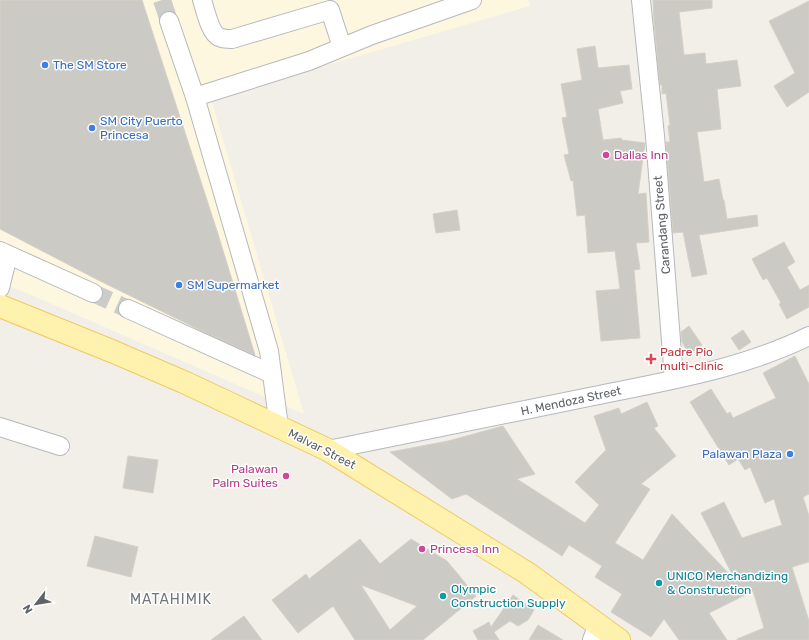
<svg xmlns="http://www.w3.org/2000/svg" width="809" height="640" font-family="Rubik,sans-serif">
<style>
.commercial{fill:#fef7e0}
.building{fill:#cccac5;stroke:#d6d1c6;fill-rule:evenodd}
.lines{fill:none;stroke-linecap:round;stroke-linejoin:round}
.minor-tunnel{stroke:#ccccc8;stroke-width:18;stroke-dasharray:18 9;stroke-linecap:butt}
.minor-casing{stroke:#b5b8bc;stroke-width:20}
.major-casing{stroke:#f2c960;stroke-width:24}
.minor{stroke:#fff;stroke-width:18}
.major{stroke:#fff2af;stroke-width:22}
.shop-dot{fill:#3f7fe0;stroke:#fff;stroke-width:1.5}
.hotel-dot{fill:#d1479c;stroke:#fff;stroke-width:1.5}
.health-dot{fill:#e0444e;stroke:#fff;stroke-width:1.5}
.culture-dot{fill:#0f9aa8;stroke:#fff;stroke-width:1.5}
.labels{text-anchor:middle;stroke-width:3;stroke-linejoin:round;paint-order:stroke}
.shop-label{font-size:12px;fill:#366cbe;stroke:#fff;text-anchor:start}
.hotel-label{font-size:12px;fill:#b23c85;stroke:#fff;text-anchor:start}
.street-label{font-size:12px;fill:#5f6368;stroke:#fff}
.health-label{font-size:12px;fill:#be3a42;stroke:#fff;text-anchor:start}
.culture-label{font-size:12px;fill:#0d838f;stroke:#fff;text-anchor:start}
.quarter-label{font-size:14px;letter-spacing:1px;fill:#70757a;stroke:#fff}
</style>
<rect width="100%" height="100%" fill="#f1efe8"/>
<path class="commercial" d="M0,0H528L530,6L211,99L304,414L22,291L0,283Z"/>
<g class="building">
<path d="M0,0H142L218,234L255,355L206,333L98,280L0,229Z"/>
<path d="M653,0H712V8L679,12L684,55L705,53L706,64L737,60L741,86L717,89L721,129L697,132L704,182L719,179L723,200H724L727,219L757,215L758,226L699,235L707,274L692,277L683,232L673,233L666,142H670L668,126L670,125L666,93L662,94V85H660L654,21Z"/>
<path d="M809,1V92L787,107L774,86L795,73L769,21Z"/>
<path d="M595,46L598,68L629,65L632,89L620,91L623,103L598,109L603,140L621,138L622,140L645,143L638,194L646,193L649,242L636,243L640,269L634,270L640,338L601,341L596,291L620,289L615,251L588,253L585,215L577,216L573,180L571,181L564,155L569,154L562,118L567,117L561,84L582,80L577,49Z"/>
<path d="M457,210L460,230L436,233L433,214Z"/>
<path d="M784,242L795,262L787,267L800,290L809,285V307L787,319L779,304L781,303L767,278L763,280L752,259Z"/>
<path d="M689,326L702,345L689,354L682,342L681,332Z"/>
<path d="M743,330L751,342L739,350L731,338Z"/>
<path d="M795,356L809,384V494L803,497L809,516V562L792,567L809,621V640H737V639L764,628L753,591L709,613L727,640H679L664,619L651,637L611,612L622,594L595,577L602,566L569,545L562,556L466,494L452,499L390,452L448,441L503,426L535,474L517,479L585,523L599,505L575,482L606,450L594,416L619,408L621,414L647,402L658,426L654,428L676,456L641,484L650,489L615,543L643,560L672,514L735,580L701,513L724,502L742,538L782,525L774,499L765,503L750,467L745,470L738,459L729,465L690,402L711,389L727,414L730,412L733,418L776,398L763,373Z"/>
<path d="M128,456L158,460L153,493L123,488Z"/>
<path d="M95,536L138,547L131,577L87,566Z"/>
<path d="M360,539L380,564L411,539L447,561L476,596L423,640H355L333,606L298,633L272,600L306,574L309,579ZM361,585L417,606L390,630Z"/>
<path d="M513,595L534,610L528,620L518,626L510,621L494,632L499,640H478L473,631L489,622L491,627Z"/>
<path d="M244,616L262,640H211Z"/>
<path d="M538,625L563,640H529Z"/>
</g>
<g class="lines">
<g class="minor-tunnel">
<path d="M162,0L169,21"/>
<path d="M93,293L128,309"/>
</g>
<g class="minor-casing">
<g id="minor">
<path d="M202,0C205,9 210,33 219,37C223,39 228,39 232,39L330,10L342,47"/>
<path d="M641,0L655,136L674,379"/>
<path d="M169,21L195,97L269,351L279,427"/>
<path d="M195,97L309,61L372,35L472,0"/>
<path d="M0,251L93,293"/>
<path d="M0,288L8,255"/>
<path d="M128,309L272,374"/>
<path d="M0,427L60,446"/>
<path d="M328,450C417,432 506,414 594,396C667,381 742,369 809,336"/>
<path d="M592,640L598,624"/>
</g>
</g>
<g class="major-casing">
<path id="major" d="M0,306L114,352L186,383L328,450L527,573L619,640"/>
</g>
<use href="#minor" class="minor"/>
<use href="#major" class="major"/>
</g>
<g class="shop-dot">
<circle cx="45" cy="65" r="4"/>
<circle cx="92" cy="128" r="4"/>
<circle cx="179" cy="285" r="4"/>
<circle cx="790" cy="454" r="4"/>
</g>
<g class="hotel-dot">
<circle cx="606" cy="155" r="4"/>
<circle cx="286" cy="476" r="4"/>
<circle cx="422" cy="549" r="4"/>
</g>
<path class="health-dot" d="M649 353h4v4h4v4h-4v4h-4v-4h-4v-4h4z"/>
<g class="culture-dot">
<circle cx="659" cy="583" r="4"/>
<circle cx="443" cy="596" r="4"/>
</g>
<g class="labels">
<g class="shop-label">
<text x="53" y="69">The SM Store</text>
<text x="100" y="125">SM City Puerto<tspan x="100" dy="14">Princesa</tspan></text>
<text x="187" y="289">SM Supermarket</text>
<text x="782" y="458" text-anchor="end">Palawan Plaza</text>
</g>
<g class="hotel-label">
<text x="614" y="159">Dallas Inn</text>
<text x="278" y="473" text-anchor="end">Palawan<tspan x="278" dy="14">Palm Suites</tspan></text>
<text x="430" y="553">Princesa Inn</text>
</g>
<g class="street-label">
<text transform="translate(662 225) rotate(-95)" y="4">Carandang Street</text>
<text transform="translate(571 401) rotate(-12)" y="4">H. Mendoza Street</text>
<text transform="translate(322 449) rotate(27)" y="4">Malvar Street</text>
</g>
<g class="health-label">
<text x="660" y="356">Padre Pio<tspan x="660" dy="14">multi-clinic</tspan></text>
</g>
<g class="culture-label">
<text x="667" y="580">UNICO Merchandizing<tspan x="667" dy="14">&amp; Construction</tspan></text>
<text x="451" y="593">Olympic<tspan x="451" dy="14">Construction Supply</tspan></text>
</g>
<g class="quarter-label">
<text x="171" y="604">MATAHIMIK</text>
</g>
</g>
<g transform="translate(36 604) rotate(239)" stroke="#ffffff" stroke-width="3" paint-order="stroke">
<path d="M0-3L7 15L0 10L-7 15Z" fill="#5f6368"/>
<text y="-6" font-size="11" font-weight="bold" text-anchor="middle" fill="#5f6368">N</text>
</g>
</svg>
